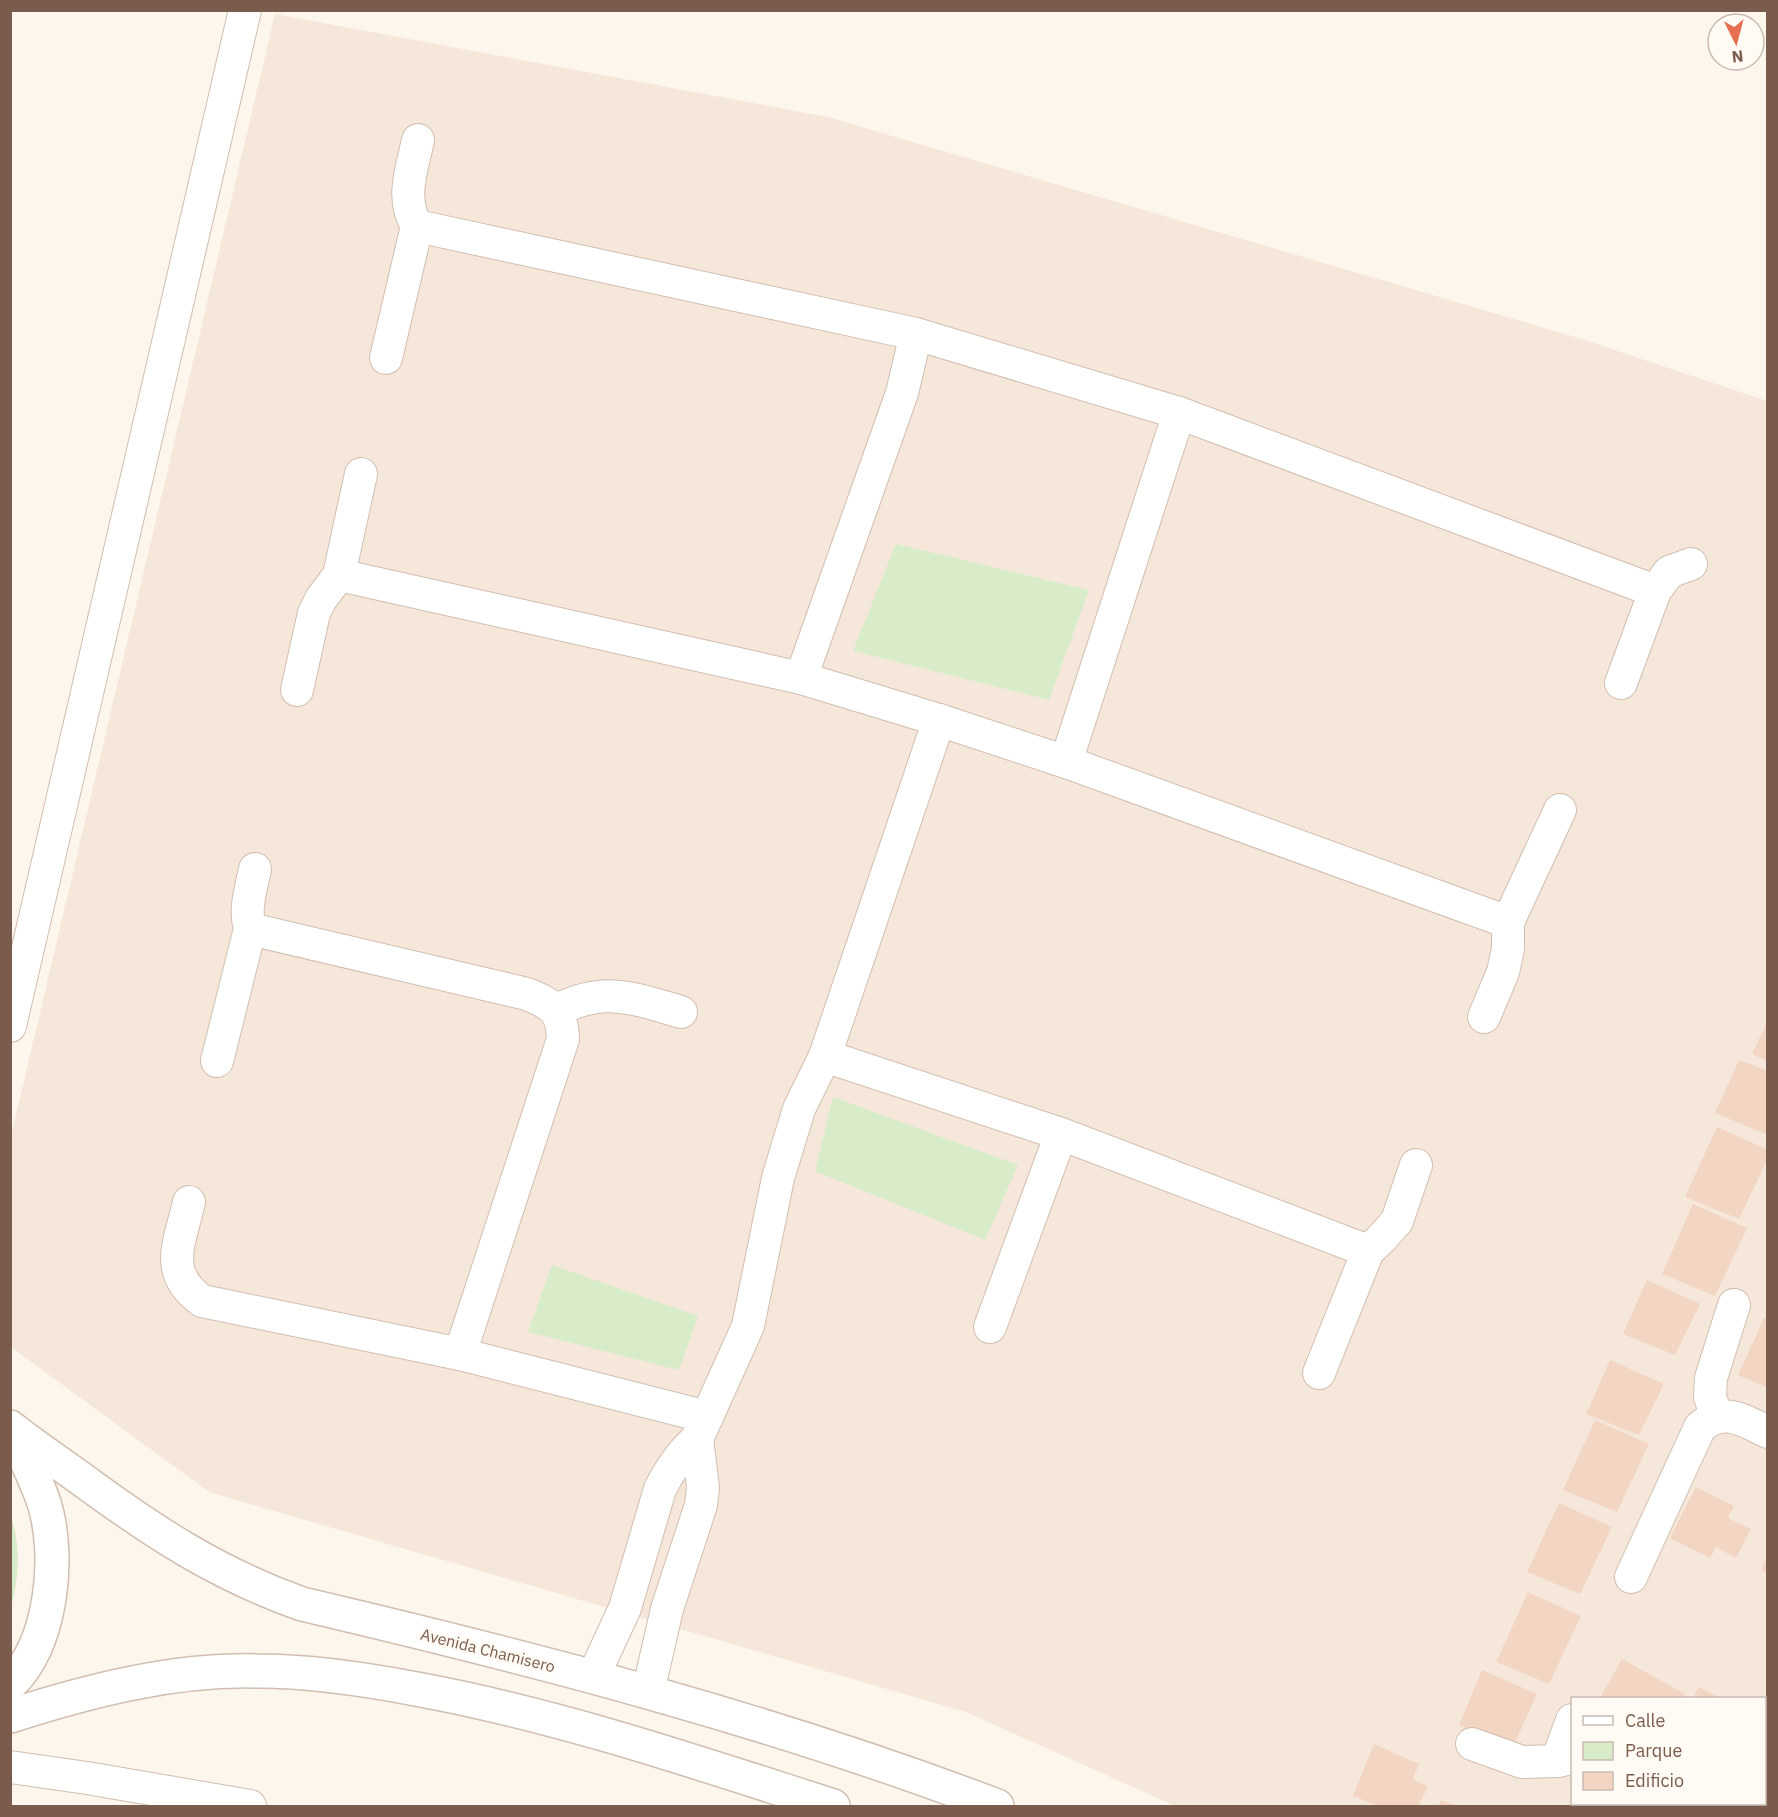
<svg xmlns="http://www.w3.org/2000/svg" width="1778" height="1817" font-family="'IBM Plex Sans',sans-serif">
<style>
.residential{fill:#f5e8da;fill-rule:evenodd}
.green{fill:#d8ecc9}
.building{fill:#f3d5c3}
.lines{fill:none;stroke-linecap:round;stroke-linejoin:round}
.minor-casing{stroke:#d1beb0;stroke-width:34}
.tertiary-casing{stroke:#d1beb0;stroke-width:36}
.minor{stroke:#fff;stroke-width:32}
.tertiary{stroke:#fff;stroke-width:33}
.labels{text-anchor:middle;stroke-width:5;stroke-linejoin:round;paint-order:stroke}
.street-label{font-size:16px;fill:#7a5c4d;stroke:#fffaf3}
</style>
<rect width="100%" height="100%" fill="#fdf6ec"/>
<path class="residential" d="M275,14L828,117L1585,340L1767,401V1806H1175L966,1712L209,1492L11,1347V1136ZM1572,1698H1764V1804H1572Z"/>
<g class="green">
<path d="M896,544L1089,590L1049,700L853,651Z"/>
<path d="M833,1097L1018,1165L985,1240L815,1171Z"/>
<path d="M552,1265L698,1316L679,1370L528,1332Z"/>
<path d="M11,1517C21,1546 19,1578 11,1607Z"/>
</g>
<g class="building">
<path d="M1768,1020V1061L1752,1054Z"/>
<path d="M1739,1060L1768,1071V1135L1715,1113Z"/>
<path d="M1717,1127L1768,1150V1158L1739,1219L1685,1197Z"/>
<path d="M1693,1204L1747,1228L1715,1296L1662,1274Z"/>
<path d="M1647,1280L1700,1304L1675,1355L1623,1334Z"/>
<path d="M1764,1318L1768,1319V1388L1738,1375Z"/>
<path d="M1610,1360L1664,1384L1639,1435L1586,1414Z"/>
<path d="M1595,1420L1649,1444L1617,1512L1563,1490Z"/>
<path d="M1696,1487L1734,1506L1728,1518L1751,1529L1736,1558L1716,1547L1710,1558L1670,1538Z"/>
<path d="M1559,1503L1612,1527L1580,1594L1527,1572Z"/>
<path d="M1768,1556V1573L1761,1570Z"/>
<path d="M1528,1592L1581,1616L1549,1684L1496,1662Z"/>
<path d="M1622,1659L1685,1694L1683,1698H1600Z"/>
<path d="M1482,1670L1537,1694L1513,1747L1459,1725Z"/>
<path d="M1699,1687L1720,1698H1693Z"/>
<path d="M1374,1744L1419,1764L1413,1779L1428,1787L1418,1806H1378L1353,1796Z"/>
<path d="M1768,1751V1806H1741L1736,1804H1764V1757Z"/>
<path d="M1441,1800L1458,1806H1439Z"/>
</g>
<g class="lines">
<g class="minor-casing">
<g id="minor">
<path d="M418,140C412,169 400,199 417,226L916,334L1179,413L1655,591"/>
<path d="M386,358L417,226"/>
<path d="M339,575L801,678L939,720L1066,762L1508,922"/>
<path d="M801,678L902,393L916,334"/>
<path d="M1621,683L1655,591L1669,572L1691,564"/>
<path d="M297,690L314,613L321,599L339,575L361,474"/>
<path d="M1066,762L1179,413"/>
<path d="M250,929L527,994C553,1005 562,1010 563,1039L460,1354"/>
<path d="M557,1010C604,986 633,998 681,1012"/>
<path d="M1484,1017L1503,972L1508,949V922L1560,810"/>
<path d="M10,1026L245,10"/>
<path d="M825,1056L1061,1134L1368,1251"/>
<path d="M217,1061L250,929C244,909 251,889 255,869"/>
<path d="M189,1202C180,1243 162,1272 202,1301L460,1354L707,1417"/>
<path d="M990,1327L1061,1134"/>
<path d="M1319,1373L1368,1251L1381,1239L1397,1221L1416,1165"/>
<path d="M1717,1417L1710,1397L1711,1378L1734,1305"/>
<path d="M1631,1577L1700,1427C1724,1406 1744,1421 1768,1432"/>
<path d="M593,1677L625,1608L660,1489C670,1469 681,1453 697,1439L748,1326L778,1178L799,1109L825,1056L939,720"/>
<path d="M648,1692L667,1609L701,1505L703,1487L697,1439"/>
<path d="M1472,1744L1522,1762L1557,1761L1572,1758"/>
<path d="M1557,1761L1572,1720"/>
<path d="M10,1767L87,1778L250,1806"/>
<path d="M1674,1804L1680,1806"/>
</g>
</g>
<g class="tertiary-casing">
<g id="tertiary">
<path d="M10,1427C32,1445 57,1461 80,1478C152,1531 217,1574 302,1604C536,1659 771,1720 997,1806"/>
<path d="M10,1684C52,1644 60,1558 45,1506C37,1480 23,1454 12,1430"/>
<path d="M10,1716C91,1690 174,1669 258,1671C311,1671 364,1679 416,1689C558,1715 696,1762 833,1806"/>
</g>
</g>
<use href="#minor" class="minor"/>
<use href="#tertiary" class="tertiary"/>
</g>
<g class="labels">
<g class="street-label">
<text transform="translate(488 1650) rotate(14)" y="6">Avenida Chamisero</text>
</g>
</g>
<rect width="1778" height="1817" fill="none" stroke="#7a5c4d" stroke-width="24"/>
<rect x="1571" y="1697" width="195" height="108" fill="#fffaf3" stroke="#cabbb1" stroke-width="1.5"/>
<rect x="1583" y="1716" width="30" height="9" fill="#ffffff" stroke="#cabbb1" stroke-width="1.5"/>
<text x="1625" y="1727" font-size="18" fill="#7a5c4d">Calle</text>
<rect x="1583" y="1742" width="30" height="18" fill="#d8ecc9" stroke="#cabbb1" stroke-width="1.5"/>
<text x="1625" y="1757" font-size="18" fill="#7a5c4d">Parque</text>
<rect x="1583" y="1772" width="30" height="18" fill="#f3d5c3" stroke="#cabbb1" stroke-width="1.5"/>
<text x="1625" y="1787" font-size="18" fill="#7a5c4d">Edificio</text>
<g transform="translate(1736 42) rotate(174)"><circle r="28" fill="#fffaf3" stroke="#cabbb1" stroke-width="1.5"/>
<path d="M0-4.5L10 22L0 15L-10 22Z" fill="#e76f51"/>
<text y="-9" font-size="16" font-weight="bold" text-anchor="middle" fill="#7a5c4d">N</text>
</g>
</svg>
